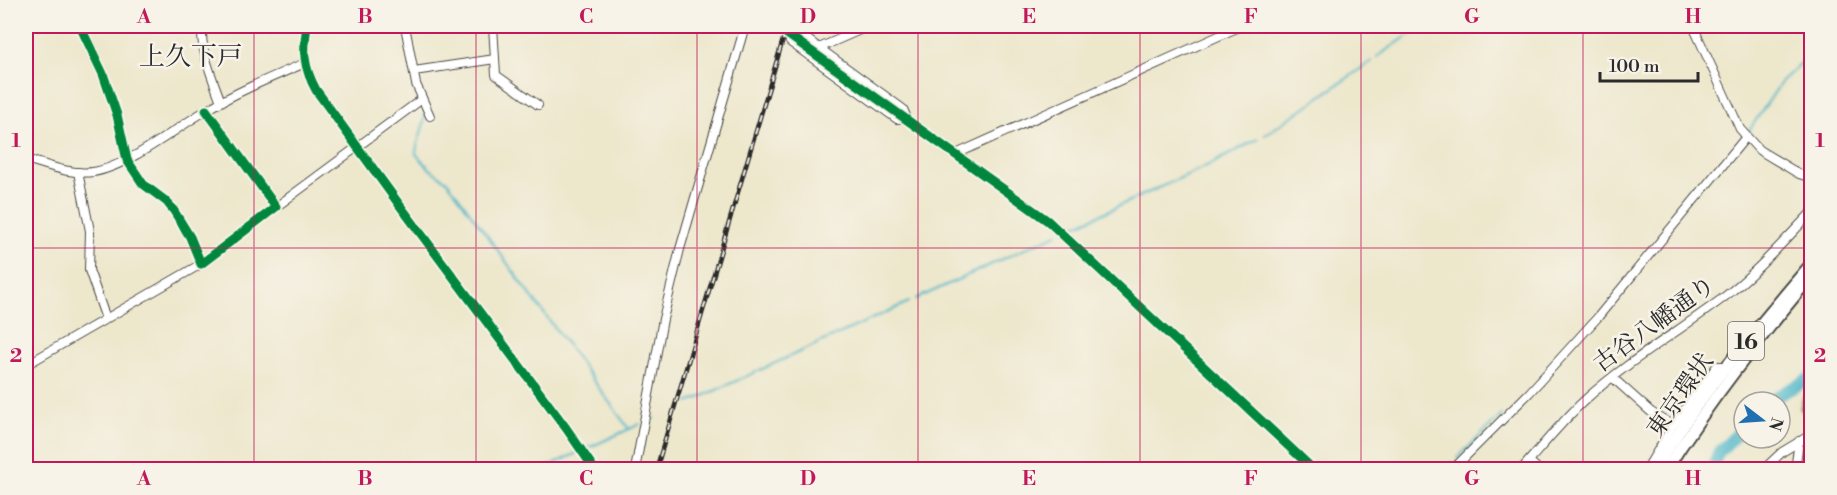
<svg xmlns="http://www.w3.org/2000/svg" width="1837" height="495" font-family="'Libre Bodoni','Noto Serif JP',serif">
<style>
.forest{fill:#78a863;stroke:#526a47;stroke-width:1.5}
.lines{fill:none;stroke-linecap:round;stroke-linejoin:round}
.stream{stroke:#4bb6c7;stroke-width:2}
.river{stroke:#4bb6c7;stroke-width:12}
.minor-casing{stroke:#484743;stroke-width:10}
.highway-casing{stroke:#484743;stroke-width:14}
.minor{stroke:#fff;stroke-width:8}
.highway{stroke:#fff;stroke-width:10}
.rail-casing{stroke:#2b2b2b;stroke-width:4.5}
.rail{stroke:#f7f3e8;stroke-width:2;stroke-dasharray:7;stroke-linecap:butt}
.minor-bridge-casing{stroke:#484743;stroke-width:10;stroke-linecap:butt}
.minor-bridge{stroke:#fff;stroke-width:8}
.cycleway-casing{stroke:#f7f3e8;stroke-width:13}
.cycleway{stroke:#00873e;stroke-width:9}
.grid{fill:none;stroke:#c2185b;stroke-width:1.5;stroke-opacity:0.55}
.labels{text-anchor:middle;stroke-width:5;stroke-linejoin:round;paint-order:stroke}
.shield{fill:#f7f3e8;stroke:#686764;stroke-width:1.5}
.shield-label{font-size:22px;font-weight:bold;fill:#2b2b2b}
.street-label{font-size:24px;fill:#2b2b2b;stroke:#f7f3e8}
.neighbourhood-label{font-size:26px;fill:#2b2b2b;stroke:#f7f3e8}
.neatline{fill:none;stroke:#c2185b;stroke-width:2}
.grid-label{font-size:20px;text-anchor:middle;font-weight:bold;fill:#c2185b}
</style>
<rect width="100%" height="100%" fill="#f7f3e8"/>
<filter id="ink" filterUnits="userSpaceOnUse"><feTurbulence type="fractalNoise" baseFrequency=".0167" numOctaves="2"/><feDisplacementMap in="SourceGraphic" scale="12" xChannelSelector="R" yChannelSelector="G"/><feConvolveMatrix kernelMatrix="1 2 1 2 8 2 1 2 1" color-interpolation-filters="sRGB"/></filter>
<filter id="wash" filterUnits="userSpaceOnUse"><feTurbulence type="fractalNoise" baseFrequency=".008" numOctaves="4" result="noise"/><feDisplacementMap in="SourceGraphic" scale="24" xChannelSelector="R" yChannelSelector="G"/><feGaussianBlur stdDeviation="1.35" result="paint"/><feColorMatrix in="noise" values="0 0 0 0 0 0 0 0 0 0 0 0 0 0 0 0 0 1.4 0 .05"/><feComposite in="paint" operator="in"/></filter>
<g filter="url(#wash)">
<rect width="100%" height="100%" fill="#ede7cc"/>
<path class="forest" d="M1811,394V417L1807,419L1800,408L1804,395Z"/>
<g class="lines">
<g class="stream">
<path d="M1377,57L1422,26"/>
<path d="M425,112C425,130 416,140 416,154L431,170L447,181L629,429"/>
<path d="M1748,132L1782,81L1812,53"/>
<path d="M1265,135L1372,61"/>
<path d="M1066,230L1211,164L1258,139"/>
<path d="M916,299L1057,234"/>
<path d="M688,403L909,302"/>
<path d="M647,421L655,418"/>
<path d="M584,450L640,424"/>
<path d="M1457,458L1502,415"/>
<path d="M541,470L579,452"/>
<path d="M1445,470L1453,462"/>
</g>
<g class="river">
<path d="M1767,402L1812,377"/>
<path d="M1712,470L1718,453L1744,427"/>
</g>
</g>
</g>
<g filter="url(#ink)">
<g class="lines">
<g class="minor-casing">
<g id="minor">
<path d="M80,26L103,74L117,115L127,160L143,184L167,202L174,211L190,237L201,264L276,207L206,110"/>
<path d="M203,26C198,46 214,82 221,102"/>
<path d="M307,26C303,51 303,66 316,90L401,207L566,428L595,470"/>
<path d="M405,26L416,84L430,116"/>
<path d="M493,26L496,75L538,105"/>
<path d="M1693,26L1740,129L1759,150L1799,174L1812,178"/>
<path d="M790,42L897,119L907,118L903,109L793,29"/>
<path d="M819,48L869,26"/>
<path d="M414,71L495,59"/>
<path d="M861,86L1048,221L1314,470"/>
<path d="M956,154L1241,26"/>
<path d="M26,159C47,165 70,175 93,172C127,167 175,129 205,111C236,92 272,77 305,63"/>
<path d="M78,172L90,231L89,270L106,319"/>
<path d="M276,207L422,99"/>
<path d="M26,365L201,264"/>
<path d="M1613,378L1651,412L1673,425"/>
<path d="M1529,461L1539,470"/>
<path d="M635,470L663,319L680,249L745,26"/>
<path d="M1452,470L1529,393L1598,317L1746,137"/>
<path d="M1521,470C1542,446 1563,420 1586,399C1628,361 1678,332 1723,298C1756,273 1783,242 1812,212"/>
<path d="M1646,470L1673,425L1717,366H1726"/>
<path d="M1763,470L1782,452L1812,434"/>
<path d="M1795,470L1799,441"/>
</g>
</g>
<g class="highway-casing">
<g id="highway">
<path d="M1655,470C1700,394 1755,330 1812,263"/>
<path d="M1666,470C1710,400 1760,338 1812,275"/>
</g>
</g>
<use href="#minor" class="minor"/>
<use href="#highway" class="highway"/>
<g class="rail-casing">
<path id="rail" d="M656,470L787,26"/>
</g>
<use href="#rail" class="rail"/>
<g class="minor-bridge-casing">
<path id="minor-bridge" d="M776,26L861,86"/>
</g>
<use href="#minor-bridge" class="minor-bridge"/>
<g class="cycleway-casing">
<g id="cycleway">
<path d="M80,26L103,74L117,115L127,160L143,184L167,202L174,211L190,237L201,264L276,207L206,110"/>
<path d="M307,26C303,51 303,66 316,90L401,207L566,428L595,470"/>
<path d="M776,26L1048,221L1314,470"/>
</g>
</g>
<use href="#cycleway" class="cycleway"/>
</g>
</g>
<path class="grid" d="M254,26V470M476,26V470M697,26V470M918,26V470M1140,26V470M1361,26V470M1583,26V470M26,248H1812"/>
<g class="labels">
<rect class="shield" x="1728" y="322" width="36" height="38" rx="4.5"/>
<g class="shield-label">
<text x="1746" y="349">16</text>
</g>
<g class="street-label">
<text transform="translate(1654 324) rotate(-36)" y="8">古谷八幡通り</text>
<text transform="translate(1680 395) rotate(-55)" y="8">東京環状</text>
</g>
<g class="neighbourhood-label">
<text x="191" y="65">上久下戸</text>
</g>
</g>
<rect width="1837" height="495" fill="none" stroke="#f7f3e8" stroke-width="66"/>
<g transform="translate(1762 420) rotate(107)"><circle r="28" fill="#f7f3e8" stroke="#a5a39c" stroke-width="1.5"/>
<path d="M0-4.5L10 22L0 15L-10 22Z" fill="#1f6fb2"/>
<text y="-9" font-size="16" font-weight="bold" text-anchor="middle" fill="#2b2b2b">N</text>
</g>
<path d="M1600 72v9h98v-9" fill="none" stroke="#2b2b2b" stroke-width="3"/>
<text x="1609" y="72" font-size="18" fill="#2b2b2b" stroke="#f7f3e8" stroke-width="4.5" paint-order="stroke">100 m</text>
<rect x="33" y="33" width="1771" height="429" class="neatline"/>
<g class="grid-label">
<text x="144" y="23">A</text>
<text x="365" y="23">B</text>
<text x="586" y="23">C</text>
<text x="808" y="23">D</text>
<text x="1029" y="23">E</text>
<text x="1251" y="23">F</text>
<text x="1472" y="23">G</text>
<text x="1693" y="23">H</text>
<text x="16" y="147">1</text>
<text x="1820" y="147">1</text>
<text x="16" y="362">2</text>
<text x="1820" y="362">2</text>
<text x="144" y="485">A</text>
<text x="365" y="485">B</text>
<text x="586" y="485">C</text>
<text x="808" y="485">D</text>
<text x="1029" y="485">E</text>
<text x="1251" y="485">F</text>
<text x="1472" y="485">G</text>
<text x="1693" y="485">H</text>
</g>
</svg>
